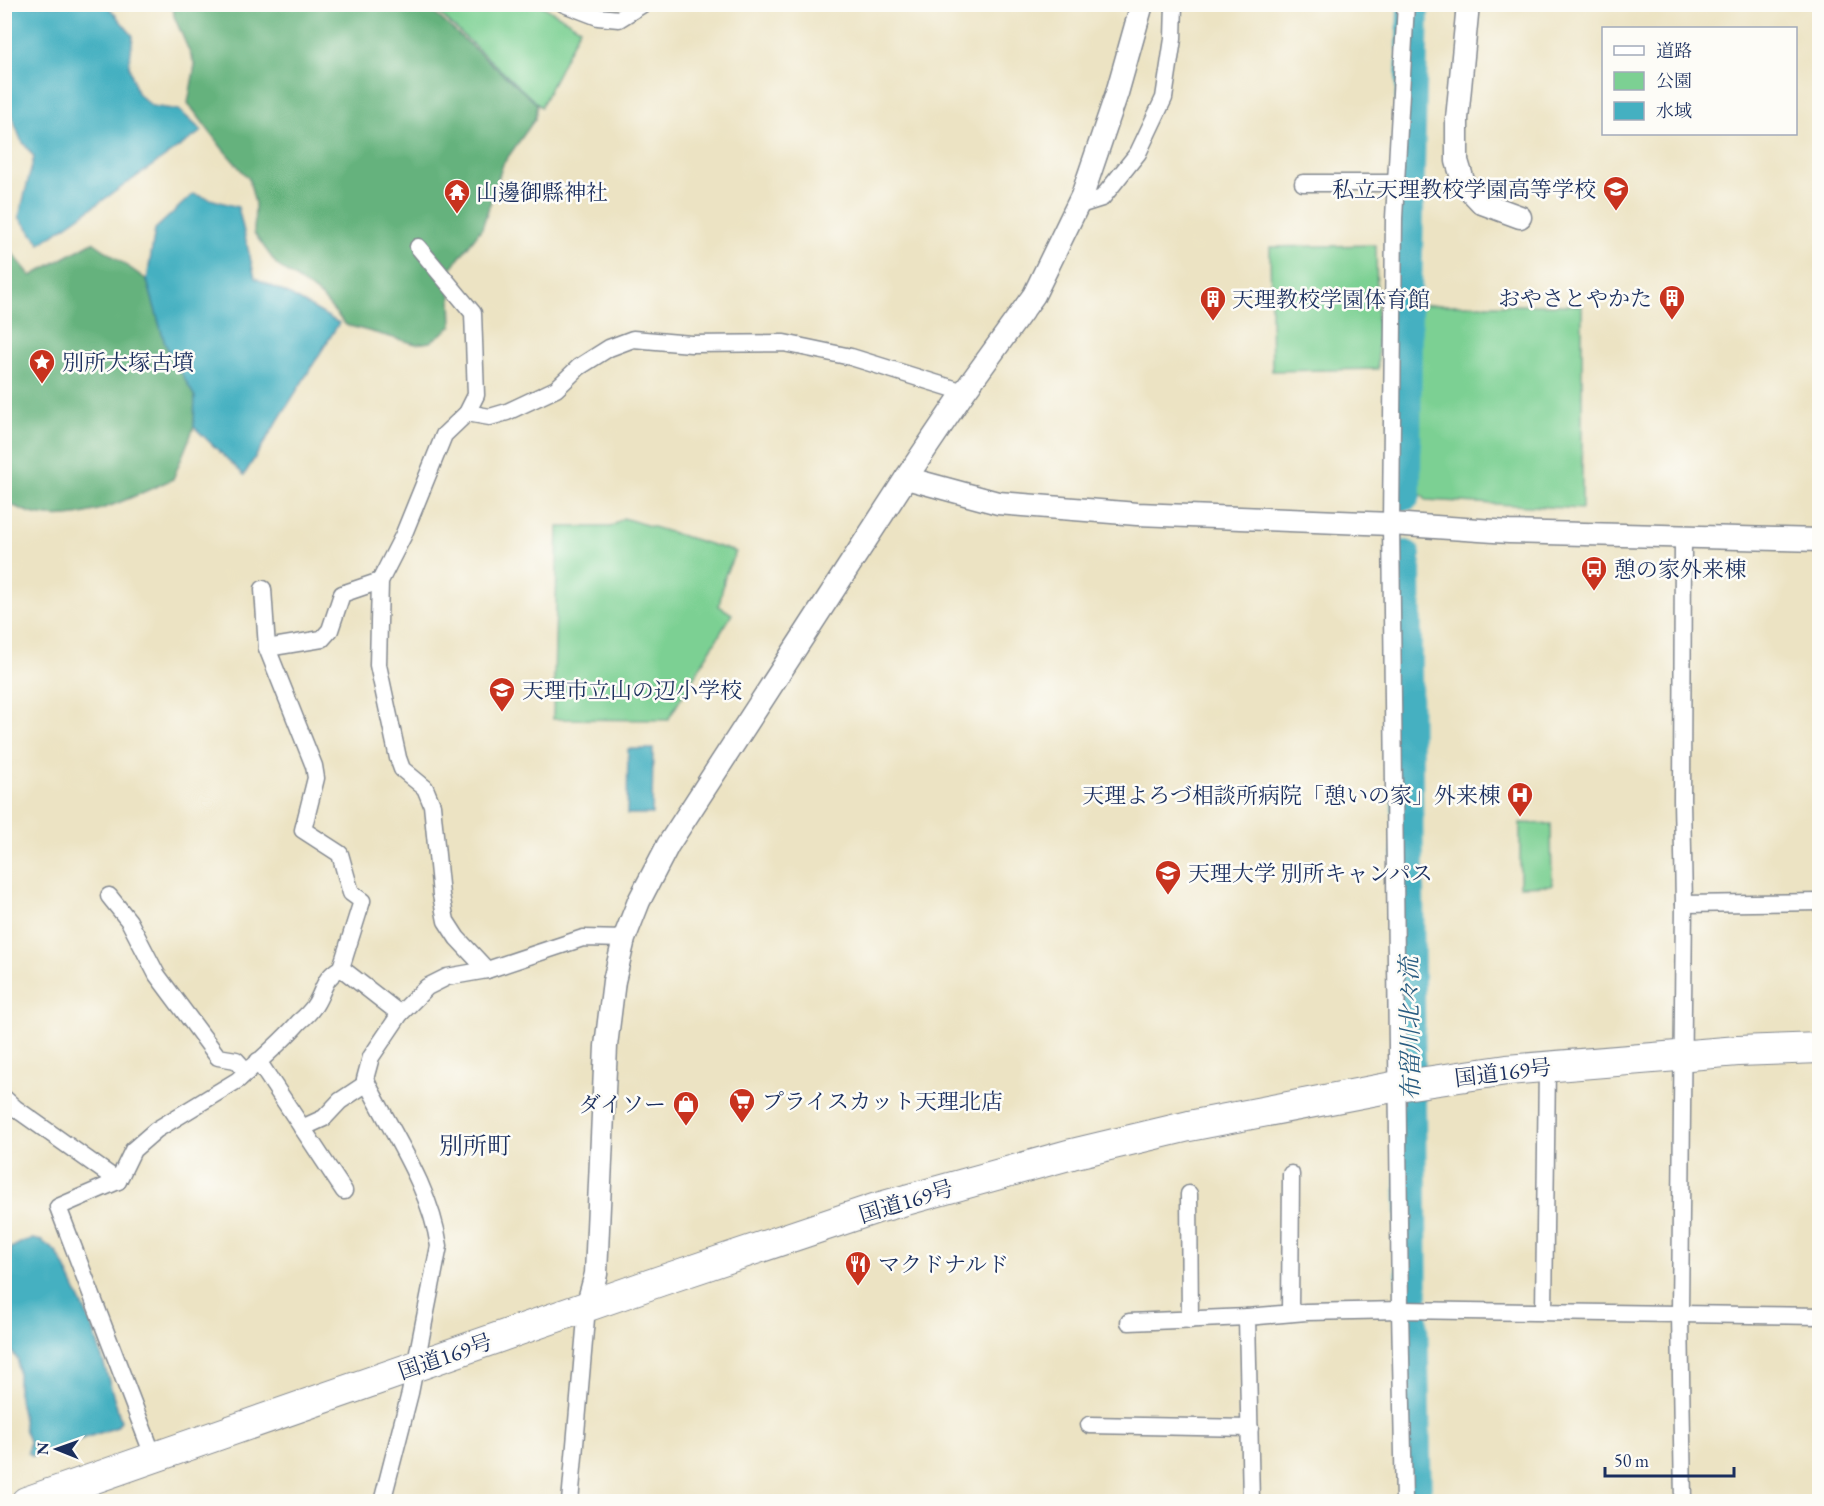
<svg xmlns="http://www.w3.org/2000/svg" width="1824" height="1506" font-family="'EB Garamond','Noto Serif JP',serif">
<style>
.green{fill:#7cd093;stroke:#4c8078;stroke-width:1.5}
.forest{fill:#65b27d;stroke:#40706e;stroke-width:1.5}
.water{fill:#44b0c1;stroke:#307090;stroke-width:1.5}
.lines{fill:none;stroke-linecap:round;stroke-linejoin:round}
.river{stroke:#44b0c1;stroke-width:32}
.street-casing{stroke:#848990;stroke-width:19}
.secondary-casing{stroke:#848990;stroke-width:25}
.highway-casing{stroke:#848990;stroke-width:32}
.street{stroke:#fff;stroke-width:16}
.secondary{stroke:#fff;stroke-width:22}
.highway{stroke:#fff;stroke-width:30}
.labels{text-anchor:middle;stroke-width:5;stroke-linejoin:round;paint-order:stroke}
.poi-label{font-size:22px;fill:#1b2f5e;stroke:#fdfcf7;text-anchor:start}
.street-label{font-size:22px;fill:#1b2f5e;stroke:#fdfcf7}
.water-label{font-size:24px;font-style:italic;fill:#295c81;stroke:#fdfcf7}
.neighbourhood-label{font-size:24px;fill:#1b2f5e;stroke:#fdfcf7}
</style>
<rect width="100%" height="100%" fill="#fdfcf7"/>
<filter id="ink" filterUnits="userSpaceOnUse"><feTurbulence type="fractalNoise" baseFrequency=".0167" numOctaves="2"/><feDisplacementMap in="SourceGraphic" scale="12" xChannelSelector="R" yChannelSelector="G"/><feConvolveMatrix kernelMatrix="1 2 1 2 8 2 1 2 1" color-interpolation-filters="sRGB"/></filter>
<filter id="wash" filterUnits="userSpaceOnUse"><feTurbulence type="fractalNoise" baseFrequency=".008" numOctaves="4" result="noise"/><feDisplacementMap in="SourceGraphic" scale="24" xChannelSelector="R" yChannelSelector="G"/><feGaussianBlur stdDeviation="1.35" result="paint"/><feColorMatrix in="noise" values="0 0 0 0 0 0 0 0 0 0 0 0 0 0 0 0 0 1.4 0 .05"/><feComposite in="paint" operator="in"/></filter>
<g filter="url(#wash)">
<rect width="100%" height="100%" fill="#ece3c3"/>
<g class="green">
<path d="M430,5H541L580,28L541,107Z"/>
<path d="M1376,245L1378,369L1272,371L1270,247Z"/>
<path d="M1414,305H1582V509L1426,500L1416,489Z"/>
<path d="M623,518L736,552L725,575L719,606L732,614L668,720L553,719L558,527H611Z"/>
<path d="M1520,823L1551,824L1552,885L1520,886Z"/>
</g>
<g class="forest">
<path d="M173,5H425L537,104L535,119L503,164L482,228L450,270L452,326L430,342L416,344L346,325L321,296L277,265L254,233L255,204L249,179L222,148L188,103L195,65L174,16Z"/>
<path d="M93,242L147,280L165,344L195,397L194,427L173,479C131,497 83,525 35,514C25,512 14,506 5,502L4,243L31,276Z"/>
</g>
<g class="water">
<path d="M4,5H107L133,36L129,66L137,93L152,106L179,110L202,131L40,244L19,217L34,157L21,140L5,98Z"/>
<path d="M193,194L238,207L255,278L292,296L339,323L244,475L194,427L195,397L165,344L147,280L155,229Z"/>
<path d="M628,749H653L652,814H627Z"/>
<path d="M33,1239L42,1241L56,1252L64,1265L93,1328L121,1421L117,1427L33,1456L28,1453L29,1441L25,1431L18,1392V1360L10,1349L5,1328L6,1309L5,1308L4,1297L8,1295L9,1291L5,1284L10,1277L5,1268L10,1260L11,1248L24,1241Z"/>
</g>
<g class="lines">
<g class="river">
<path d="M1405,495L1406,292L1413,8"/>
<path d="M1405,556L1412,1315L1416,1502"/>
</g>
</g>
</g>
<g filter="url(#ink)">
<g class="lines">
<g class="street-casing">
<g id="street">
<path d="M564,4L598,17L619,19L643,4"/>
<path d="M1303,183H1396"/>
<path d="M1077,206L1102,198L1138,153L1164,98L1173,39L1174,4"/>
<path d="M418,247L473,313L476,395L467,413L444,435L403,536L380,581L378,665L398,758L402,769L425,788L432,805L441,895L446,921L457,938L487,970"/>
<path d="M467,413L490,417L507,412L556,389L579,367L609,348L633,339L691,344L784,343L851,357L964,392"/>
<path d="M263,589L267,648L314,766L316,778L303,830L340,854L351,893L362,901L341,968"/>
<path d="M267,648L322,639L330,630L342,594L380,581"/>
<path d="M109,896L129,921L157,975L218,1057L236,1060L247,1072"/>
<path d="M1684,904L1820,902"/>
<path d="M258,1061L344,1191"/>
<path d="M4,1098L15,1108L118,1181"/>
<path d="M302,1128L324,1118L340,1101L367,1083"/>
<path d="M1189,1194L1190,1320"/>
<path d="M1544,1311L1547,1066"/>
<path d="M1290,1313L1291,1174"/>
<path d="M1129,1322L1247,1317"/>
<path d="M1089,1425L1250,1428"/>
<path d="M154,1458L58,1207L118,1181L133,1150L156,1130L238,1080C259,1061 281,1043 299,1022C305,1017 311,1011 315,1005C325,989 323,978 341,968L400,1014"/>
<path d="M382,1502L410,1393L439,1246C430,1186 392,1133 365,1079L371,1057L400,1014L427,987L447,977L487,970L583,938L624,939"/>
<path d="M570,1502L587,1307"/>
<path d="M1251,1502L1247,1317L1306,1312L1400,1310L1820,1316"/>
<path d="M1404,1502L1400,1310L1391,524L1394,218L1406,4"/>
<path d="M1683,1502L1680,1313L1684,904L1682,800L1683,537"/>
</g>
</g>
<g class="secondary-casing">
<g id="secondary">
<path d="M1468,4L1457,119V161L1464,184L1482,203L1520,217"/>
<path d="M906,478L998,503L1137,514L1391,524L1509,532L1820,540"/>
<path d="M587,1307L596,1274L606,1046L614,981L624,939L639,901L668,845L906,478L964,392L1034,295L1082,196L1117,93L1142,4"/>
</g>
</g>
<g class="highway-casing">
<path id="highway" d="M26,1502L660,1281L877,1208L1072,1154L1189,1126L1398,1086L1507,1070L1738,1051L1820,1048"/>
</g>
<use href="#street" class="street"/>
<use href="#secondary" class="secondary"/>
<use href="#highway" class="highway"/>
</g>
</g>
<defs>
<g id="school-pin" transform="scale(1.35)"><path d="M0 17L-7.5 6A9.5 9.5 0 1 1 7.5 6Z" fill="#c8321e" stroke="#fdfcf7"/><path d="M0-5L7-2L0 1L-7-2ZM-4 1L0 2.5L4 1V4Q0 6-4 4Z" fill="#fff"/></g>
<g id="temple-pin" transform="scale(1.35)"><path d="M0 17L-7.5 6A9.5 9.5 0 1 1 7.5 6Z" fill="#c8321e" stroke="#fdfcf7"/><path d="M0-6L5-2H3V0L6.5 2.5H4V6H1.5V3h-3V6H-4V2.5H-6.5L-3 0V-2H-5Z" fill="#fff"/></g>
<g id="building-pin" transform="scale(1.35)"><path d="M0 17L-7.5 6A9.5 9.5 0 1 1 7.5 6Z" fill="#c8321e" stroke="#fdfcf7"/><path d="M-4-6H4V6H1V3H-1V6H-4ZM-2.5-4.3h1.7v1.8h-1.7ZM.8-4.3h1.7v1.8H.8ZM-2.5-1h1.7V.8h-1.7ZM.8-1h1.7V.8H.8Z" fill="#fff"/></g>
<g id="sight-pin" transform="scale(1.35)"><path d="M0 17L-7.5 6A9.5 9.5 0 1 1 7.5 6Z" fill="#c8321e" stroke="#fdfcf7"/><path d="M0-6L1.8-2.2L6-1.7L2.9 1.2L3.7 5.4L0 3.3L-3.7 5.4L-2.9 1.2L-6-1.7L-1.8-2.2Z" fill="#fff"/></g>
<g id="bus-pin" transform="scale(1.35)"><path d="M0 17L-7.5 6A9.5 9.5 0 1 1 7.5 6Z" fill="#c8321e" stroke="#fdfcf7"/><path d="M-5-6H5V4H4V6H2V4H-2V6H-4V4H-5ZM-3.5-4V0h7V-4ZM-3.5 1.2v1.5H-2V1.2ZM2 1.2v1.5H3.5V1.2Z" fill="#fff"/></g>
<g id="hospital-pin" transform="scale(1.35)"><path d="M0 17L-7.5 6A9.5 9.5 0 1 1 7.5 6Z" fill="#c8321e" stroke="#fdfcf7"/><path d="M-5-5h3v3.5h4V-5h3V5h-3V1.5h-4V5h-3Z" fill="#fff"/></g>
<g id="university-pin" transform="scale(1.35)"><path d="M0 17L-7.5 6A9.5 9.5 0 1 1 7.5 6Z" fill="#c8321e" stroke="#fdfcf7"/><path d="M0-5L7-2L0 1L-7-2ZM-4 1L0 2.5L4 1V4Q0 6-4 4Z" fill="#fff"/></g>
<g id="supermarket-pin" transform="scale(1.35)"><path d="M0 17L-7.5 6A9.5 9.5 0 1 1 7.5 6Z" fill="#c8321e" stroke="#fdfcf7"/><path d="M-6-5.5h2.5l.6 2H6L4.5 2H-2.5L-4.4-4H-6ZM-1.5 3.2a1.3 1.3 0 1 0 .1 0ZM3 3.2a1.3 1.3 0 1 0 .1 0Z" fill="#fff"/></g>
<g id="shop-pin" transform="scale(1.35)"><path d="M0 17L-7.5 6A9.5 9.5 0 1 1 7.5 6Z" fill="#c8321e" stroke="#fdfcf7"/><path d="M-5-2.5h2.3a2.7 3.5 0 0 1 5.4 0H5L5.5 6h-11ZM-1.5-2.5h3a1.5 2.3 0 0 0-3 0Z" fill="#fff"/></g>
<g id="restaurant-pin" transform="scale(1.35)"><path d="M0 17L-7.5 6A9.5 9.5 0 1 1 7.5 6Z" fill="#c8321e" stroke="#fdfcf7"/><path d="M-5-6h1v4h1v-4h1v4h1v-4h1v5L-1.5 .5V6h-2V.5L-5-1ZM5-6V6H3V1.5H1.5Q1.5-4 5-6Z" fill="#fff"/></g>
</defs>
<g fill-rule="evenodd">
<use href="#school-pin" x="1616" y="189"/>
<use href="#temple-pin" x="457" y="192"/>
<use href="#building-pin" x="1672" y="298"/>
<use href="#building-pin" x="1213" y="299"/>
<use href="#sight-pin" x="42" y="362"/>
<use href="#bus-pin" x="1594" y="569"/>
<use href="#school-pin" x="502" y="690"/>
<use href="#hospital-pin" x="1520" y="795"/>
<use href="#university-pin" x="1168" y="873"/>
<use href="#supermarket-pin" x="742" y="1101"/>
<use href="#shop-pin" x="686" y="1104"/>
<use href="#restaurant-pin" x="858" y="1264"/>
</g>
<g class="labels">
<g class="poi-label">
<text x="1596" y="197" text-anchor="end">私立天理教校学園高等学校</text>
<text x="476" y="200">山邊御縣神社</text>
<text x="1652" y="306" text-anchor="end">おやさとやかた</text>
<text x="1232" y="307">天理教校学園体育館</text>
<text x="62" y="370">別所大塚古墳</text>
<text x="1614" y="577">憩の家外来棟</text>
<text x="522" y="698">天理市立山の辺小学校</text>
<text x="1500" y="803" text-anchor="end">天理よろづ相談所病院「憩いの家」外来棟</text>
<text x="1188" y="881">天理大学 別所キャンパス</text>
<text x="762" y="1109">プライスカット天理北店</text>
<text x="666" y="1112" text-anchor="end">ダイソー</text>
<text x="878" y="1272">マクドナルド</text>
</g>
<g class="street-label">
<text transform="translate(1503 1072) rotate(-7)" y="8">国道169号</text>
<text transform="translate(906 1201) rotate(-17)" y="8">国道169号</text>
<text transform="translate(445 1356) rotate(-19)" y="8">国道169号</text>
</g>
<g class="water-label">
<text transform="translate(1410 1029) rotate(-91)" y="8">布留川北々流</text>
</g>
<g class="neighbourhood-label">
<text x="475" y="1154">別所町</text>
</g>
</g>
<rect width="1824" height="1506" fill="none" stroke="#fdfcf7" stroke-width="24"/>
<rect x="1602" y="27" width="195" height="108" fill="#fdfcf7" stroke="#a3aaba" stroke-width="1.5"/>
<rect x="1614" y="46" width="30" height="9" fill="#ffffff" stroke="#a3aaba" stroke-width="1.5"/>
<text x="1656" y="57" font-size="18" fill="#1b2f5e">道路</text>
<rect x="1614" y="72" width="30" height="18" fill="#7cd093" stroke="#a3aaba" stroke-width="1.5"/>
<text x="1656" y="87" font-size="18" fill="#1b2f5e">公園</text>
<rect x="1614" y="102" width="30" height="18" fill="#44b0c1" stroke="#a3aaba" stroke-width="1.5"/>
<text x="1656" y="117" font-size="18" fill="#1b2f5e">水域</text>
<g transform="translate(57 1449) rotate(271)" stroke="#fdfcf7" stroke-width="4.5" paint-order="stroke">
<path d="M0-4.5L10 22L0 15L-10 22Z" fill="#1b2f5e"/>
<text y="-9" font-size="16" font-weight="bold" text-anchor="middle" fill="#1b2f5e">N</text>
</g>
<path d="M1605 1467v9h129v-9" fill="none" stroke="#1b2f5e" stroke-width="3"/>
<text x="1614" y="1467" font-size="18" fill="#1b2f5e" stroke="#fdfcf7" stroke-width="4.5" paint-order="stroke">50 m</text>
</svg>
